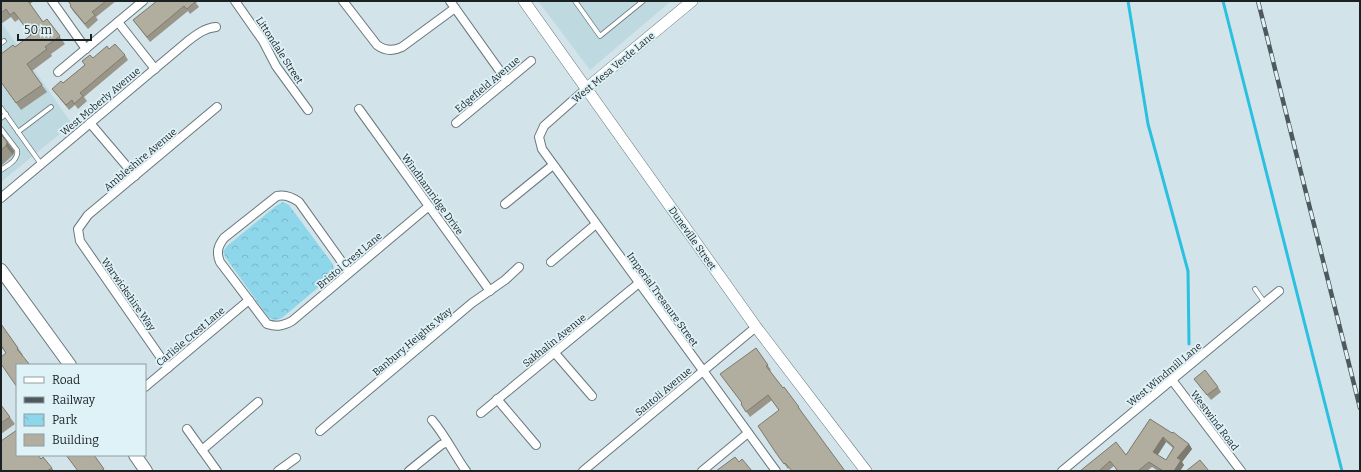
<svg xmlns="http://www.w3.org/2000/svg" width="1361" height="472" font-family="Bitter,serif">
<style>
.built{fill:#bfd9e0}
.park{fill:url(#park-crowns)}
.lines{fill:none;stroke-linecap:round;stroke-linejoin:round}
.stream{stroke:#2bc0df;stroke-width:3}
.lane-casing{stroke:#68787d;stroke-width:5.5}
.street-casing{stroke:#68787d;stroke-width:10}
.secondary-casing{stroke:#68787d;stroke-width:12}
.primary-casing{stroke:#68787d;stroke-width:14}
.lane{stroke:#fff;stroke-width:4}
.street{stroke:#fff;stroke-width:8}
.secondary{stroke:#fff;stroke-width:11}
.primary{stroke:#fff;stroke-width:12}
.rail-casing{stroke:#4f595d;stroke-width:4.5}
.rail{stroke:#dff2f7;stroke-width:3;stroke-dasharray:9;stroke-linecap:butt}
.wall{fill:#999689;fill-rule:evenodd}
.shaded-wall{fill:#7d7a6f}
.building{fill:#b2ae9f;stroke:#7d7a6f;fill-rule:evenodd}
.labels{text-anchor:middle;stroke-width:3.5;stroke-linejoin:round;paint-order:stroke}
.street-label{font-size:10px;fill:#1a2123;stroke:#dff2f7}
</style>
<defs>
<pattern id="park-crowns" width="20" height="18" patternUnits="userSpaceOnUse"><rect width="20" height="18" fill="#8ed6e9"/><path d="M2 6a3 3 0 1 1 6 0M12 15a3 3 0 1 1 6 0" fill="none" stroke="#7ab7c8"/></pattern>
</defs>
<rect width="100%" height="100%" fill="#d2e4ea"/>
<g class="built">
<path d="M538,1H671L590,70Z"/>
<path d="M1,22L72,124L1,182Z"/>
</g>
<path class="park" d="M283,202L289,205L332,263L334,268L333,275L282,318L275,320L269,318L226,258L223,252L227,246L276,206Z"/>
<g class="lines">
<g class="stream">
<path d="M1128,1L1148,124L1188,271L1189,344"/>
<path d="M1223,1L1342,471"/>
</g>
<g class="lane-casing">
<g id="lane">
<path d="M575,1L600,36L643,1"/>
<path d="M1,43L4,41"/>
<path d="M1,108L41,164"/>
<path d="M1,118L6,114"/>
<path d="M1,129L17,150C19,160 8,165 1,170"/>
<path d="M18,132L51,107"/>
<path d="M1255,289L1265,303"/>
</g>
</g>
<g class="street-casing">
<g id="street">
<path d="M52,1L86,49"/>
<path d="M235,1L263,41L276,66L308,110"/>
<path d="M343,1L377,45C385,51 394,51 402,47L455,8"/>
<path d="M450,1L507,81"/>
<path d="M118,22L155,69"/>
<path d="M58,72L143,1"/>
<path d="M587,88L544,126L539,137L542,149L776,471"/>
<path d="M359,109L490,291"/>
<path d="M90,123L135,176"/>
<path d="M456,123L531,61"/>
<path d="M1,198L188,41C197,34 205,28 216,27"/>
<path d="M505,204L553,165"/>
<path d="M551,262L596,224"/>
<path d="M349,272L299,202C292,197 285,194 277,196L224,238C218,246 216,252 220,262L267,324C277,327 283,326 292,321L429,206"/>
<path d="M554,352L592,396"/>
<path d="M168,368L80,241L78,229L88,215L217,107"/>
<path d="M1172,380L1241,471"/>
<path d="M145,387L249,300"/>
<path d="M497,399L536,445"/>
<path d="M481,413L639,283"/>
<path d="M432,420C445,435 454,454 466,471"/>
<path d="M187,429L217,471"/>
<path d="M320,431L472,303L505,280L519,267"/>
<path d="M202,450L258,402"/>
<path d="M278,471L296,458"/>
<path d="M409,471L441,445L447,442"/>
<path d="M583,471L756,327"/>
<path d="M702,471L748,433"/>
<path d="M1062,471L1279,291"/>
</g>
</g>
<g class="secondary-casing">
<g id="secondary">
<path d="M524,1L756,327L866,471"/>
<path d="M587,88L692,1"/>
</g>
</g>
<g class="primary-casing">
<g id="primary">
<path d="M1,270L70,365"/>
<path d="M135,455L146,471"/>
</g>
</g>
<use href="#lane" class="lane"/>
<use href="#street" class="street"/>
<use href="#secondary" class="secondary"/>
<use href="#primary" class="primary"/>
<g class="rail-casing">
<path id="rail" d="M1258,1L1360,408"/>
</g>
<use href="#rail" class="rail"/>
</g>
<g class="wall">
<path d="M1,1H34L30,4L43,22L47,19L65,44L51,54L52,56L32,71L47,92L21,110L1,82L15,47L31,35L19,19L15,22L11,17L1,24Z"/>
<path d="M68,1H116L96,17L98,20L88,29L73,11L70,6L71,5Z"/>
<path d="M157,1H198L196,3L199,7L190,14L188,11L150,42L133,20Z"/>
<path d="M109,49L125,55L128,60L84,97L87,101L78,109L75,105L69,110L52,89L63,83L93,58Z"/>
<path d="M1,134L14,151L13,155L2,165L1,164Z"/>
<path d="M1,324L23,355V356L6,353L3,349L1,350Z"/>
<path d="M756,348L771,370L770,371L783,388L784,387L802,412L789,468L788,469L780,458L779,410L772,400L750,417L741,404L742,403Z"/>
<path d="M1194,379L1218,387L1221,392L1211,400Z"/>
<path d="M1,405L15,424L1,434Z"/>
<path d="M1150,419L1189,444L1192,449L1182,462L1184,465L1180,471H1158L1152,467L1147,471H1117L1114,466L1108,471H1080L1126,455ZM1166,442L1173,448L1166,460L1158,455Z"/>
<path d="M17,455L41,459L52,468L54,471H1Z"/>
</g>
<g class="shaded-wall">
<path d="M7,142L14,151L13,155L6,146Z"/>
<path d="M1163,437L1166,442L1156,457L1153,452Z"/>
<path d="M1189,444L1192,449L1182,462L1184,465L1180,471H1174L1177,458Z"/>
</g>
<g class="building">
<path d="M1,1H28L43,22L47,19L60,36L45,47L47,49L27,64L42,85L16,103L1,82V54L13,45L15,47L31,35L14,12L10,15L6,9L1,13Z"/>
<path d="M68,1H106L92,12L95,15L85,24L70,6L71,5Z"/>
<path d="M157,1H194L195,2L187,9L184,6L147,37L133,20Z"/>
<path d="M115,44L125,55L80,93L83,96L74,104L72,100L66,105L52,89L61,81L63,83L85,65L82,61L90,55L93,58L107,46L109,49Z"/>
<path d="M1,134L7,142L6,146L1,150Z"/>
<path d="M1,324L18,348L17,349L30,365H17V387L1,364V357L6,353L1,345Z"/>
<path d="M756,348L768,365L766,366L783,388L784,387L799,407H798L845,471H792L785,463L784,464L776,453L758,426L779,410L768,395L746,412L741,404L742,403L720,374Z"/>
<path d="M1205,370L1218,387L1207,395L1194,379Z"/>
<path d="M1,405L10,417L1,423Z"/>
<path d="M1150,419L1172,433L1173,432L1189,444L1177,458L1181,460L1174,471H1163L1149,462L1138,471H1118L1110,461L1099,471H1080L1116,442L1126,455ZM1163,437L1174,447L1166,460L1153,452Z"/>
<path d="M17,430V455H38L41,459L43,457L52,468L47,471H1V441Z"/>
<path d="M66,455H94L104,469L101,471H78Z"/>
<path d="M735,457L739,462L742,459L752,471H716Z"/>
<path d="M1200,460L1209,471H1186Z"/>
</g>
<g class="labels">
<g class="street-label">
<text transform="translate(280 50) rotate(57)" y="4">Littondale Street</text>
<text transform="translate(613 67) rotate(-40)" y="4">West Mesa Verde Lane</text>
<text transform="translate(487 84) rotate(-40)" y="4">Edgefield Avenue</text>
<text transform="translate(100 101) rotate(-40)" y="4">West Moberly Avenue</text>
<text transform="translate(140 159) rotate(-40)" y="4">Ambleshire Avenue</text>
<text transform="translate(433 194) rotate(54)" y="4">Windhamridge Drive</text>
<text transform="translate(693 238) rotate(55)" y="4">Duneville Street</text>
<text transform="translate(349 260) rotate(-40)" y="4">Bristol Crest Lane</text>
<text transform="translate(129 294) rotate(55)" y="4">Warwickshire Way</text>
<text transform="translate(663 299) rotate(54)" y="4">Imperial Treasure Street</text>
<text transform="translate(190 336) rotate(-40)" y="4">Carlisle Crest Lane</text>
<text transform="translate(554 340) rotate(-39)" y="4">Sakhalin Avenue</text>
<text transform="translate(412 341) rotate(-40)" y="4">Banbury Heights Way</text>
<text transform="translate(1164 374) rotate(-40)" y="4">West Windmill Lane</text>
<text transform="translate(663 391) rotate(-40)" y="4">Santoli Avenue</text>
<text transform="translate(1215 420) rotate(53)" y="4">Westwind Road</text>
</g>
</g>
<rect width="1361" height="472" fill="none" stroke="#1a2123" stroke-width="4"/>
<rect x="16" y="364" width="130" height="92" fill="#dff2f7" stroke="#909ea2"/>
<rect x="24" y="377" width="20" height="6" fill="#ffffff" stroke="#909ea2"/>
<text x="52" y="384" font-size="12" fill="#1a2123">Road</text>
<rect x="24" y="397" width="20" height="6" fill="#4f595d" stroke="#909ea2"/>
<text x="52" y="404" font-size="12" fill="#1a2123">Railway</text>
<rect x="24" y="414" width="20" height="12" fill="url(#park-crowns)" stroke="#909ea2"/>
<text x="52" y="424" font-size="12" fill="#1a2123">Park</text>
<rect x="24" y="434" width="20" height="12" fill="#b2ae9f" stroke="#909ea2"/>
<text x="52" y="444" font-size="12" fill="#1a2123">Building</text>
<path d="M18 34v6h73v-6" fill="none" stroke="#1a2123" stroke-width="2"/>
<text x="24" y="34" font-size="12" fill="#1a2123" stroke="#dff2f7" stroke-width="3" paint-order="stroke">50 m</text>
</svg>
